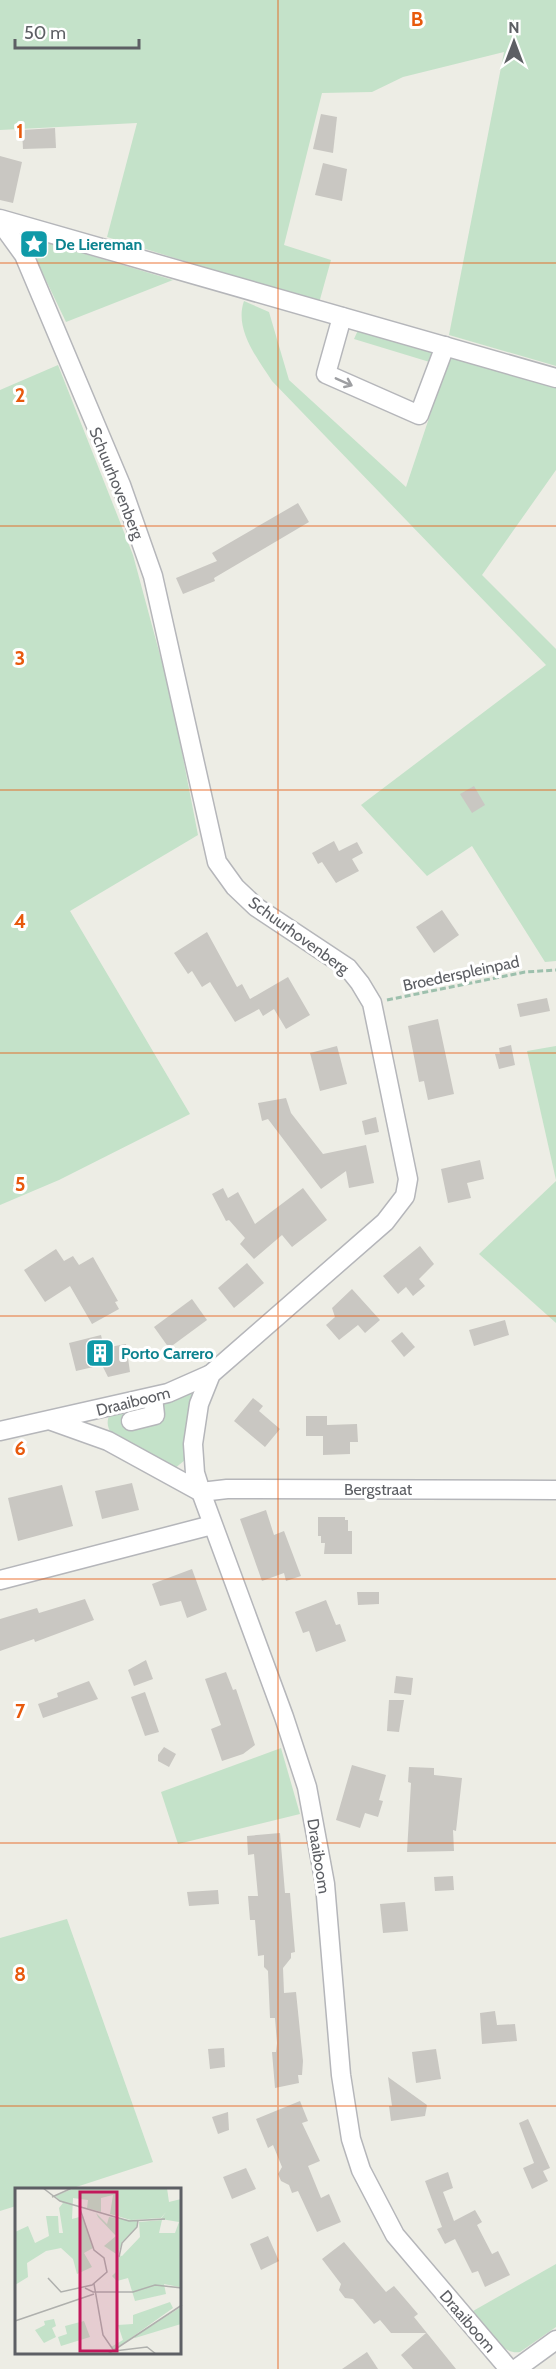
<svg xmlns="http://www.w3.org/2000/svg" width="556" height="2369" font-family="Cabin,sans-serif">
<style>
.green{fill:#c4e2c9}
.building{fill:#c9c7c2}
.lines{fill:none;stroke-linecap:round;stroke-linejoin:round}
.minor-casing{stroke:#b5b6ba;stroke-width:21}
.path{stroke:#9dc0ad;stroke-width:3;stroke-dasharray:6 3;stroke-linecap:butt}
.minor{stroke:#fff;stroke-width:18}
.oneway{stroke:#9e9fa2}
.grid{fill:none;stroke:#e8590c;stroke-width:1.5;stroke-opacity:0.55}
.labels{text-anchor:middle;stroke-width:6;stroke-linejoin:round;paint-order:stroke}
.culture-label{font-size:16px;font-weight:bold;fill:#0d838f;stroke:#fff;text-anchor:start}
.street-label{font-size:16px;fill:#5d5f64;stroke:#fff}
.inset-road{fill:none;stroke:#afb0ad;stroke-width:1.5}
.view{fill:#c2185b;fill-opacity:0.15;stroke:#c2185b;stroke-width:3}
.inset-edge{fill:none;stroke:#5d5f64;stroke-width:3}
.grid-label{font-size:20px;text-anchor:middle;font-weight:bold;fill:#e8590c;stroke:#fff;stroke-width:6;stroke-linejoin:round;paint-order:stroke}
</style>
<rect width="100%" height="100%" fill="#edede5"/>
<g class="green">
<path d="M0,0H556V366L449,335L504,52L403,77L372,92L322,93L284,245L331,260L319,303L107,237L137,123L0,130Z"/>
<path d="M35,239L173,280L66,322L29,245Z"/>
<path d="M244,301L269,312L289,380L406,487L446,367L354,339L359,328L556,385V470L482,575L556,649V961L545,962L472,846L427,876L361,805L546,665L272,381C257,358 234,329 244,301Z"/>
<path d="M58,365L133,555L171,696L198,835L70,911L190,1114L59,1180L0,1205V390Z"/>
<path d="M556,1046V1180L527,1051Z"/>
<path d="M556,1181V1323L479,1254Z"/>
<path d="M201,1383L185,1460L174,1469L111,1433C107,1426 106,1420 111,1413Z"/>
<path d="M281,1748L300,1814L178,1844L161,1792Z"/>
<path d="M67,1919L153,2162L70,2189H16V2206L0,2211V1938Z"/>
<path d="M556,2264V2327L520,2352C501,2356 484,2325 473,2311Z"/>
</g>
<g class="building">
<path d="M321,114L337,117L333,153L313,149Z"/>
<path d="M55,128L56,148L23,149L22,130Z"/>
<path d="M0,156L22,162L13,203L0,200Z"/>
<path d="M323,163L347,169L342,201L315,195Z"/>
<path d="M298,503L309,522L214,578L215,581L183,594L176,578L217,561L212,553Z"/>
<path d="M474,786L485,805L472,813L460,794Z"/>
<path d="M334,841L339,851L357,842L363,853L352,859L359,871L336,883L322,862L318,864L312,853Z"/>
<path d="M442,910L459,935L434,953L416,927Z"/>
<path d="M207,932L237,987L242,984L250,999L288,977L310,1015L286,1029L274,1009L263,1016L259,1009L235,1022L210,982L202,987L192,971L188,974L174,953Z"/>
<path d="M547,998L550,1011L520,1017L517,1004Z"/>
<path d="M438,1019L454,1094L428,1100L424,1081L419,1082L408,1026Z"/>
<path d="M511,1045L515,1065L499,1069L495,1054H500L499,1048Z"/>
<path d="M337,1046L347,1084L320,1091L310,1053Z"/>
<path d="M286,1098L291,1113L323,1154L366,1145L374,1183L349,1188L346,1171L321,1189L268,1119L262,1121L258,1103Z"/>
<path d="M376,1117L379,1132L365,1135L362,1121Z"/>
<path d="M480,1160L484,1179L467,1183L471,1198L448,1203L441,1169Z"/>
<path d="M223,1188L228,1198L238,1192L255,1224L303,1188L327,1220L292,1247L282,1235L254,1259L240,1244L245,1238L229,1220L226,1221L212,1194Z"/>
<path d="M420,1246L434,1264L419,1279L425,1286L413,1296L406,1287L398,1294L383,1276Z"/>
<path d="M56,1249L64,1261L73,1256L79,1265L93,1257L118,1301L115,1302L119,1309L92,1324L70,1286L45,1302L24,1270Z"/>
<path d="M247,1263L264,1283L234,1308L218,1288Z"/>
<path d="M352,1289L380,1320L365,1333L358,1325L339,1340L326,1325L335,1317L332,1308Z"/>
<path d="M192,1299L207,1320L169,1348L154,1327Z"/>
<path d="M505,1320L509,1335L474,1346L469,1330Z"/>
<path d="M402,1332L415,1347L404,1357L391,1341Z"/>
<path d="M101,1335L104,1348L126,1344L130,1372L108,1377L102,1365L76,1371L69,1343Z"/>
<path d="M253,1398L263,1406L259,1411L280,1429L265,1447L234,1421Z"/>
<path d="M306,1416H327V1425L357,1424L358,1442H350V1454L323,1455V1436H306Z"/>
<path d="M132,1483L139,1510L102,1519L95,1491Z"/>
<path d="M62,1485L73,1526L18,1541L8,1498Z"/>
<path d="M266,1510L274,1535L284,1531L301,1576L286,1581L284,1573L262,1581L240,1519Z"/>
<path d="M318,1517H345V1520H348V1531H352V1554H324L325,1543H321V1536H318Z"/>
<path d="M192,1569L207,1610L187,1618L181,1601L160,1606L152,1584Z"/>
<path d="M357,1592H379V1604L358,1605Z"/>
<path d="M85,1599L94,1620L35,1642L34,1639L0,1651V1619L37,1608L39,1613Z"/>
<path d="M326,1600L336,1625L340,1624L346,1641L316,1652L309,1631L303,1633L295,1612Z"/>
<path d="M146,1660L153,1679L134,1686L128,1670Z"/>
<path d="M226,1672L233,1690L236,1689L255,1745L243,1754L222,1761L211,1729L221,1725L205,1679Z"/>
<path d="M396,1676L413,1678L411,1695L394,1693Z"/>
<path d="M89,1681L98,1699L43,1718L38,1704L58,1697L57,1693Z"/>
<path d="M145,1692L159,1732L145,1736L131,1697Z"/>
<path d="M389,1700H404L399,1732L387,1731Z"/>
<path d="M164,1747L176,1754L169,1767L158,1761V1755Z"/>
<path d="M352,1765L386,1775L379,1800L383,1801L378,1817L365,1813L360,1828L336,1820Z"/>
<path d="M409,1767L434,1768V1775L462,1778L456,1831L453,1830L454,1851L407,1852L411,1783L408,1782Z"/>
<path d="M280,1833L285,1893H290L295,1952L291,1953V1958L283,1968L284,1993L296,1992L303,2061L302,2075H298L299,2083L275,2088L272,2052H276L277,2043L275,2018H270L268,1971L264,1967V1955L258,1956L255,1920H250L248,1896H258L254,1854L248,1855L247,1836Z"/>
<path d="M453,1876L454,1890L435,1891L434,1877Z"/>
<path d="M218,1890L219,1904L189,1906L187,1892Z"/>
<path d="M405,1902L408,1931L383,1933L380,1904Z"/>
<path d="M495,2011L497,2025L515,2024L517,2041L482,2044L480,2013Z"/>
<path d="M224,2048L225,2067L210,2069L208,2049Z"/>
<path d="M436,2049L441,2079L416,2083L412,2052Z"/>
<path d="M388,2077L427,2105L425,2116L391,2121L389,2106H392Z"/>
<path d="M300,2101L308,2121L302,2123L320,2161L308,2166L321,2198L329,2194L341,2222L317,2232L298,2191L292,2193L289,2185L281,2181L278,2174L282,2167L273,2145L268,2148L256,2119Z"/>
<path d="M228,2112L229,2130L218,2134L212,2117Z"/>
<path d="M528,2119L550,2168L543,2171L548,2181L532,2189L523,2168L534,2163L519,2123Z"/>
<path d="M246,2168L256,2189L232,2199L223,2177Z"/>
<path d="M448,2172L453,2188L443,2192L454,2221L475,2210L482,2222L477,2225L492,2254L498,2251L510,2275L485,2287L478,2271L472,2273L455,2239L445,2244L437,2229L442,2227L425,2181Z"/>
<path d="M268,2236L279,2261L261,2270L250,2244Z"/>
<path d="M344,2242L386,2292L394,2286L418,2314L414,2317L456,2369H413L401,2355L426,2333H391L380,2320L374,2324L353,2299L345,2298L339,2290L341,2284L322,2259Z"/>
<path d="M367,2352L378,2369H342Z"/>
</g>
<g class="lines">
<g class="minor-casing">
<g id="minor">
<path d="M0,219L556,378"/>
<path d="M0,222L24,255L121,485L153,576L217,862L235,887L256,907L348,968L360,983L372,1003L408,1179L405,1196L385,1222L211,1374L199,1404L193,1444L195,1473L201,1492L284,1717L307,1787L325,1884L341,2075L351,2139L361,2170L395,2235L509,2369"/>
<path d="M342,317L326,374L419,415L445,346"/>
<path d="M52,1421L108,1441L201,1492L227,1489L556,1490"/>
<path d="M131,1421L155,1415L153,1397"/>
<path d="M0,1431L168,1393L211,1374"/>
<path d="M0,1580L212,1525"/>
<path d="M516,2369L556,2340"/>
</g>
</g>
<path class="path" d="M387,1000L525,972L556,970"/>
<use href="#minor" class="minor"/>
</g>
<defs><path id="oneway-shaft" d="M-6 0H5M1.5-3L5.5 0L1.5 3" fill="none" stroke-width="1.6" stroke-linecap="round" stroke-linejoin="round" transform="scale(1.5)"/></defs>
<use class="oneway" href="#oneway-shaft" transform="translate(344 382) rotate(24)"/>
<path class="grid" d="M278,0V2369M0,263H556M0,526H556M0,790H556M0,1053H556M0,1316H556M0,1579H556M0,1843H556M0,2106H556"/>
<defs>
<g id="sight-square" transform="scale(1.5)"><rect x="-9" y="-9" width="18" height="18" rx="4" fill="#0f9aa8" stroke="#fff"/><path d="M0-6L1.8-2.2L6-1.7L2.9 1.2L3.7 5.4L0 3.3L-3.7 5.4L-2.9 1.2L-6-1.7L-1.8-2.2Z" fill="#fff"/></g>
<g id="building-square" transform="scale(1.5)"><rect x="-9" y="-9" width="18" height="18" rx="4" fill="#0f9aa8" stroke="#fff"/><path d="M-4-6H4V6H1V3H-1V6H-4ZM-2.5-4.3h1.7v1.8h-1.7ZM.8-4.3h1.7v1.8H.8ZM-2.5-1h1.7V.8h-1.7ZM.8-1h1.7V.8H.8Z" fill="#fff"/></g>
</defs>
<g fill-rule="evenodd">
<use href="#sight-square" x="34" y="244"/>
<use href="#building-square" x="100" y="1353"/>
</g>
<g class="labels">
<g class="culture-label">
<text x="55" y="250">De Liereman</text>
<text x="121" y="1359">Porto Carrero</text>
</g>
<g class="street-label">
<text transform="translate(117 483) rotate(68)" y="6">Schuurhovenberg</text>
<text transform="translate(299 935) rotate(36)" y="6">Schuurhovenberg</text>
<text transform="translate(461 973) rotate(-12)" y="6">Broederspleinpad</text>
<text transform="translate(133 1401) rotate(-14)" y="6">Draaiboom</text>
<text x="378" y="1495">Bergstraat</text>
<text transform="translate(319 1856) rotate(81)" y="6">Draaiboom</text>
<text transform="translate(468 2321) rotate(49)" y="6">Draaiboom</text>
</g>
</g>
<g transform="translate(15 2188)">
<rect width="166" height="166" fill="#edede5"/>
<path d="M60,0H152L154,14L166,11V104L164,99L149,96L151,106L120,113L113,90L102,93L97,88L102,83V69H106L89,58L101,48L83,29L81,25L92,36L94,29L122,33V39L107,54L103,67L107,68L125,49L124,34L147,32L144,45H160L164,34L146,31L151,24L146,30L116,32L95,26L98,7L86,10V24L72,20L73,12L58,10L57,31L68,28L78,60L69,65L77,79L62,86L58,71L46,60L31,63L12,75L13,89L0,97V44L13,38L20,55L34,48L31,28H43L44,45H48L44,20L48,15L40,8ZM155,114L158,120L99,162L96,159L108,152L103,137L118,136V127ZM166,119V136L120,150L119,149ZM39,131L41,138L37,140L41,149L29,155L20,142L30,137L29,133ZM69,133L75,149L46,158L43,149L52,146L50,138Z" fill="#c4e2c9"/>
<path class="inset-road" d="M28,0L45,13L114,33L150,31M37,9L57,0M104,69L107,55L122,39L123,32M33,90L46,104L77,97L92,84L89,70L79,62L64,18M79,96L88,147L99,163M70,100L78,104H118L140,97L167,100M0,133L79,106M99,163L132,159L141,166M93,166L167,117"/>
<path class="view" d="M65,4H102V163H65Z"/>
<rect width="166" height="166" class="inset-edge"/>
</g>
<g class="grid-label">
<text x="417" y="26">B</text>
<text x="20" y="138">1</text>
<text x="20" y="402">2</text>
<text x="20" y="665">3</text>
<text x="20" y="928">4</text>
<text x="20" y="1191">5</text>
<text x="20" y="1455">6</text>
<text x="20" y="1718">7</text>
<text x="20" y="1981">8</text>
</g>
<g transform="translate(514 42)" stroke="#ffffff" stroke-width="4.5" paint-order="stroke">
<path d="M0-4.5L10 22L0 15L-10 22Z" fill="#5d5f64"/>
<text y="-9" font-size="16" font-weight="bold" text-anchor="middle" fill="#5d5f64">N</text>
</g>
<path d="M15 39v9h124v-9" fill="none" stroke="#5d5f64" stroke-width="3"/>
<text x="24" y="39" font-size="18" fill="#5d5f64" stroke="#ffffff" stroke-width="4.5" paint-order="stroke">50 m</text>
</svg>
